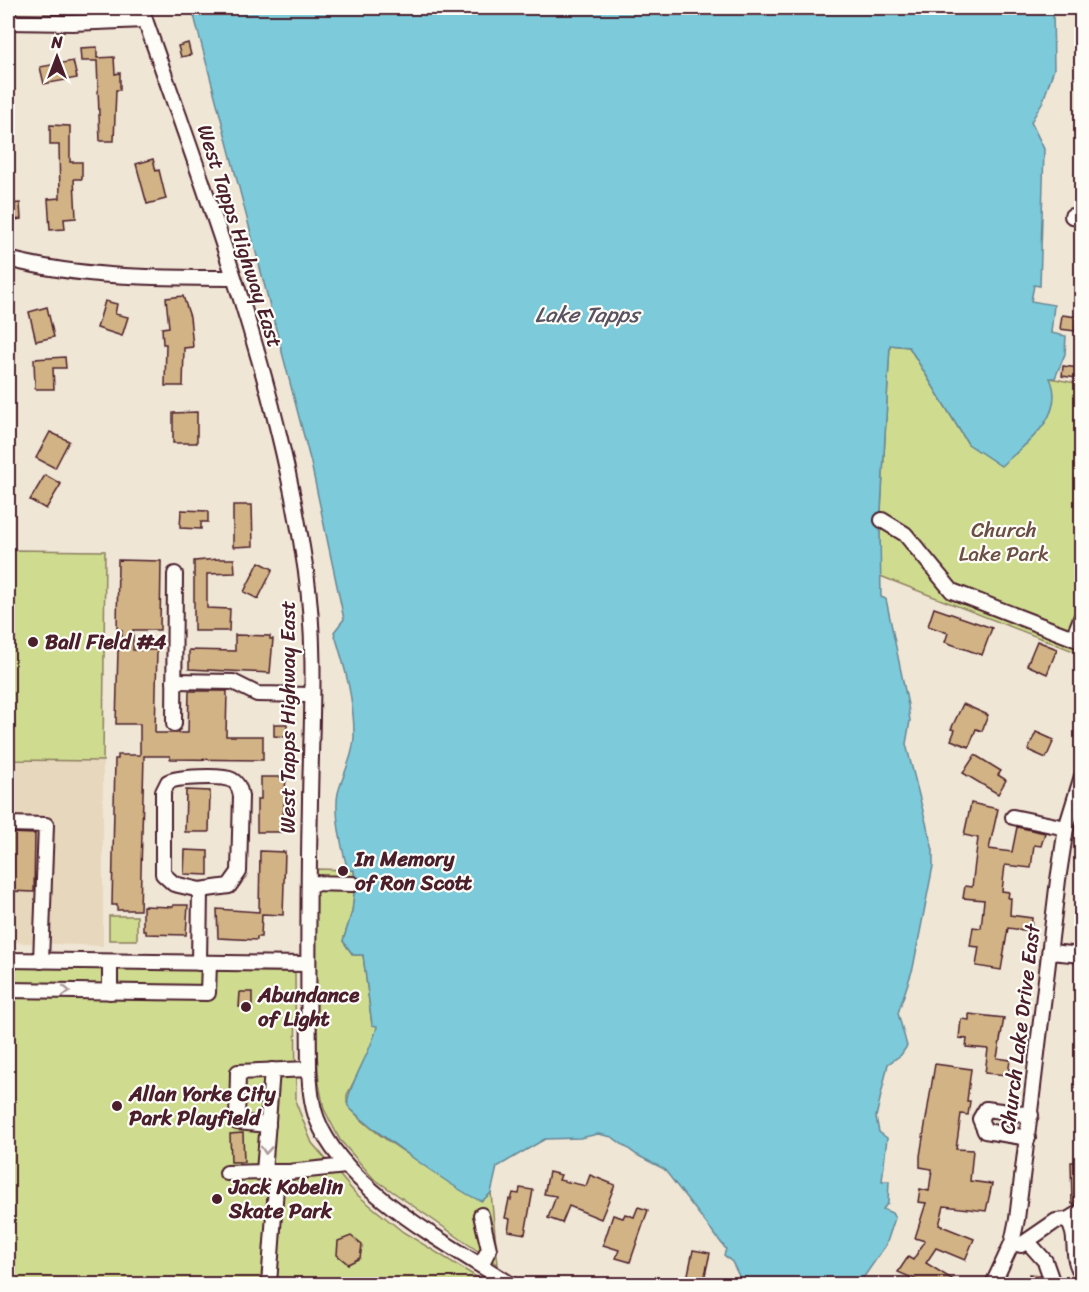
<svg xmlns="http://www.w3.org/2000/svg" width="1089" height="1292" font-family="Sriracha,sans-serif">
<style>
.built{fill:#e7d7bd}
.green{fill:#cfdc90;stroke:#8c7e5e;stroke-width:1.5}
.water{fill:#7ccada;stroke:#688694;stroke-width:1.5}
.building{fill:#d1b385;stroke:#4a1f2b;stroke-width:1.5}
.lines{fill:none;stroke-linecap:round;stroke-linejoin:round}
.minor-casing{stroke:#4a1f2b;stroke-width:18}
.minor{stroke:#fdfcf7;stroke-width:14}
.oneway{stroke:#ac999b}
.poi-dot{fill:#4a1f2b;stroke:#fdfcf7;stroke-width:2}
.labels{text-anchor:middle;stroke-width:4.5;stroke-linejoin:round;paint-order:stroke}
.street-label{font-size:21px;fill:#4a1f2b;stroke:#fdfcf7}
.park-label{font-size:21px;fill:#6b4e44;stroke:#fdfcf7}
.poi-label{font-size:21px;font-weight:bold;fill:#4a1f2b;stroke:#fdfcf7;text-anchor:start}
.water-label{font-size:22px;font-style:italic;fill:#595260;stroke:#fdfcf7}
</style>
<rect width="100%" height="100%" fill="#f0e6d5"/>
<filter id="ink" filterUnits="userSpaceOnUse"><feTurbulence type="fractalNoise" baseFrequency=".0167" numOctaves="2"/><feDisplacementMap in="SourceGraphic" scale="12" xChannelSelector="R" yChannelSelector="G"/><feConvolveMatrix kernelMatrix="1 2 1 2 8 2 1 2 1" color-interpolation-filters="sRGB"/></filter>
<g filter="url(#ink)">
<path class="built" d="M8,760L103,761V946L8,942Z"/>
<g class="green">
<path d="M890,345L909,347L968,444L1050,378L1081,384V654L880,576V529Z"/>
<path d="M8,550L105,551L103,761L8,760Z"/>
<path d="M315,869L354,870L355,885L352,912L343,941L353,955H363L372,1025H378L372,1047L347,1095V1103C364,1132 451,1181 482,1200L491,1193L498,1265L373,1178L340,1140L324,1109L319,1084L317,1053Z"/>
<rect x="109" y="916" width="28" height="24"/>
<path d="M8,967L295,972L296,1103L312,1143L355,1193L403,1232L488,1284H8Z"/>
</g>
<path class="water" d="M192,8H1053L1054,69L1043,101L1031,122L1044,149L1040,286L1034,285L1031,301L1054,305L1051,333L1066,336L1065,354L1055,378H1050C1067,416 1026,444 1001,466L968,444L909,347L890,345L880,529L881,597L886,599L908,705L910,721L906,744L933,850V866L913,968L898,1013L907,1046L901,1055L888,1064L876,1117L879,1132L887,1138L882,1181H889L888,1203L883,1209L892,1213L895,1218L886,1245L859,1284H743L732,1262L724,1255L726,1249L664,1169L637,1155L612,1137L598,1134L580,1138L545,1139L497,1167L491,1193L482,1201C464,1197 361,1122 348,1106C344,1092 374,1047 377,1026L372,1025L363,955H353L343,941L352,912L355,885L354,870H348C342,851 334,812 338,793C343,774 354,755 354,735C354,699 345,667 334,632L344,619L311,463Z"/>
<g class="building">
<path d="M188,43L191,55L181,57L178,46Z"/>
<path d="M97,47V58L114,57L115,74L120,73V90H116L114,141H100L97,61H81L80,48Z"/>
<path d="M73,61L77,78L44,84L40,67Z"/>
<path d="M50,125L70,126V162H82V179H74L76,218L64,219L65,229L50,230L48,199L60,198L59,145H50Z"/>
<path d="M153,159L156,171L159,170L166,199L147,204L136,164Z"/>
<path d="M20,203L21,219L8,221V204Z"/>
<path d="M183,296L190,317L193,347L184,348L183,386H165L166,344H163L162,328L169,327L166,298Z"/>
<path d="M105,301L117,304L115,314L128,317L122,336L97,328Z"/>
<path d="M47,307L54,337L36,341L29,312Z"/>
<path d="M1062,315L1077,317L1075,331L1060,329Z"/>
<path d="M65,357L66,368H53L54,389H35L34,359Z"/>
<path d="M1063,366L1079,368L1077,378L1062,376Z"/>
<path d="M197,412V443H173V413Z"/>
<path d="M50,432L69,441L55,468L36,458Z"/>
<path d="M45,475L61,484L46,509L30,500Z"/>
<path d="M233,505H252L253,546L233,547Z"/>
<path d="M181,510L208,511V522H201V529L180,528Z"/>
<path d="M219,559H234L235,573L207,574V608L230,609L229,631H194V561Z"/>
<path d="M118,560L161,561L160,630H133V650H157L155,733H188L189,691H227L226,736H263V760L170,759V756H144L140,910H117V905H112L115,759H118V755H140V724H116L118,650H122V630H117Z"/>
<path d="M259,562L273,569L258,599L244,592Z"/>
<path d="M934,608L992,628L982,655L945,642L948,633L928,626Z"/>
<path d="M235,635L270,636V639H273L270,673L189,669V650L235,651Z"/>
<path d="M1037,641L1057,649L1047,674L1027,665Z"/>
<path d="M963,704L988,715L982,731L976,729L969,747L951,740L955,730L951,729Z"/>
<path d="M274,724H287V737L274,736Z"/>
<path d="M1036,732L1054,740L1046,758L1028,750Z"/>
<path d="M975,755L1001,771L998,775L1006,780L998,794L963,773Z"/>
<path d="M261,777H286L282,832H257V799H261Z"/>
<path d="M186,790L210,791L209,832H185Z"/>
<path d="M971,803L998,809L989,849L1012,852L1017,827L1045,833L1041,846L1034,845L1031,868L1005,865L1002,891L1009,892L1008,898H1011L1010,915L1032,918L1031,931L1008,928L1001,970L976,966L979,947L970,946L973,927L981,928L984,900L963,898L965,886L972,887L978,838L964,835Z"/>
<path d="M8,833L35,834L34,892L8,891Z"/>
<path d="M185,850L208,851V875L184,874Z"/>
<path d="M260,851L285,852L283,915L262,914L261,937H257V940L218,938L217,909L259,912Z"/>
<path d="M173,905H188L186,935L146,934V931H143V906L173,907Z"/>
<path d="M240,992H252V1007H239Z"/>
<path d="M969,1014L1004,1018L997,1058L1010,1060L1008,1075L985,1073L988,1049L966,1047L967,1039L959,1038L961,1019L969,1020Z"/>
<path d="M935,1064L971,1069L967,1101H970L968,1115L961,1114L956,1149L973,1150L970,1181L992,1184L986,1211L944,1206L939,1225L974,1239L965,1260L936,1248L926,1263L960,1284H926L898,1272L908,1257L913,1260L925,1241L915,1238L926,1203L918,1202L920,1189L929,1191L932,1169L920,1167V1156Z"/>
<path d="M243,1133L244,1162H231L230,1134Z"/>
<path d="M1071,1162H1082V1202L1077,1204H1072Z"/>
<path d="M549,1172L561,1175L559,1180L586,1186L590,1175L615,1185L601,1219L569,1206L562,1223L548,1218L556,1196L544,1194Z"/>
<path d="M520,1188L533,1190L525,1234L508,1231L510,1219L505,1218L509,1199L511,1200L513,1193L519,1194Z"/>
<path d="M638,1207L648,1210L630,1262L616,1258L619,1250L603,1245L613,1215L623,1218L625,1214L634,1217Z"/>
<path d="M351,1236L362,1245L360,1258L348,1264L337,1255L338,1241Z"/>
<path d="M693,1250L710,1253L703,1284H686Z"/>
<path d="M1029,1274L1040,1275L1044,1284H1029Z"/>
</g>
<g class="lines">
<g class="minor-casing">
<g id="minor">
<path d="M141,8C205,192 278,378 306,572C317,648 311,725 310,801C308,890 308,980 309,1069C310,1086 311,1103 317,1119C344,1190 449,1244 510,1284"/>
<path d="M8,22L72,23L145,20"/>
<path d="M1072,216L1082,217"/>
<path d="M8,259C81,278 157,278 233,278"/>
<path d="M882,520L905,534L952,591L1073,638"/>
<path d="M1080,641L1073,638L1082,616"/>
<path d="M174,681L233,682L257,694L312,695"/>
<path d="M174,724L175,574"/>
<path d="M1013,817L1066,828"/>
<path d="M8,824L46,825L41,961"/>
<path d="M309,883L353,884"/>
<path d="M1050,952L1082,955"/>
<path d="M8,960L308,964"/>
<path d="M199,963L200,890L229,886L239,872L241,796C240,790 238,783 232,780C222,775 176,777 168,782L163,792V874L174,884L200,890"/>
<path d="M8,990L208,993L209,963"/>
<path d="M110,992V962"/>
<path d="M272,1070L264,1172H289L346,1166"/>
<path d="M268,1125L237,1122L238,1072L309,1069"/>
<path d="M1028,1138L985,1131L980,1119L986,1109L1031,1115"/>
<path d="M227,1173L264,1172"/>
<path d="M481,1215L489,1249L481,1265"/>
<path d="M1067,1220L1082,1211"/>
<path d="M1028,1242L1045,1261L1052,1281"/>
<path d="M1012,1243L1021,1245L1056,1221L1067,1220C1080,1236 1069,1258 1082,1273"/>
<path d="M269,1284L277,1173"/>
<path d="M993,1284L1012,1243L1017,1219L1058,880L1066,828L1082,776"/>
</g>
</g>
<use href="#minor" class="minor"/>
</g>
<defs><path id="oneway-chevron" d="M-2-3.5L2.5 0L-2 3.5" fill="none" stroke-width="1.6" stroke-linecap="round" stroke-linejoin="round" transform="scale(1.5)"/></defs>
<g class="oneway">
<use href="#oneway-chevron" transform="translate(66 991) rotate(1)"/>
<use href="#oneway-chevron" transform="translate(266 1150) rotate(94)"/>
</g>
</g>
<g class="poi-dot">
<circle cx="33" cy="642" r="6"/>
<circle cx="343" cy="871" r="6"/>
<circle cx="246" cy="1007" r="6"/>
<circle cx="117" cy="1106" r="6"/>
<circle cx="217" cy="1199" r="6"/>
</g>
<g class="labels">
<g class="street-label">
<text transform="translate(240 236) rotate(72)" y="7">West Tapps Highway East</text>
<text transform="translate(288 717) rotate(-90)" y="7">West Tapps Highway East</text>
<text transform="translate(1020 1029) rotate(-83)" y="7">Church Lake Drive East</text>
</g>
<g class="park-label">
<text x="1004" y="537">Church<tspan x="1004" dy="24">Lake Park</tspan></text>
</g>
<g class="poi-label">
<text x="45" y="649">Ball Field #4</text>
<text x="355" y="866">In Memory<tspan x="355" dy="24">of Ron Scott</tspan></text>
<text x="258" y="1002">Abundance<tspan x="258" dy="24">of Light</tspan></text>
<text x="129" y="1101">Allan Yorke City<tspan x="129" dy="24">Park Playfield</tspan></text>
<text x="229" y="1194">Jack Kobelin<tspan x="229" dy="24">Skate Park</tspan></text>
</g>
<g class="water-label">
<text x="587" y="322">Lake Tapps</text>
</g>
</g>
<rect width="1089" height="1292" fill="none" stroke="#fdfcf7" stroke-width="30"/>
<rect x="15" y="15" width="1059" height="1262" fill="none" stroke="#4a1f2b" stroke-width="2" filter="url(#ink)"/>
<g transform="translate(57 57)" stroke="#fdfcf7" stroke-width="4.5" paint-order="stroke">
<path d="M0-4.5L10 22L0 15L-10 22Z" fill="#4a1f2b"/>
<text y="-9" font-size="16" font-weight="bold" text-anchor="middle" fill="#4a1f2b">N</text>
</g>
</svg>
